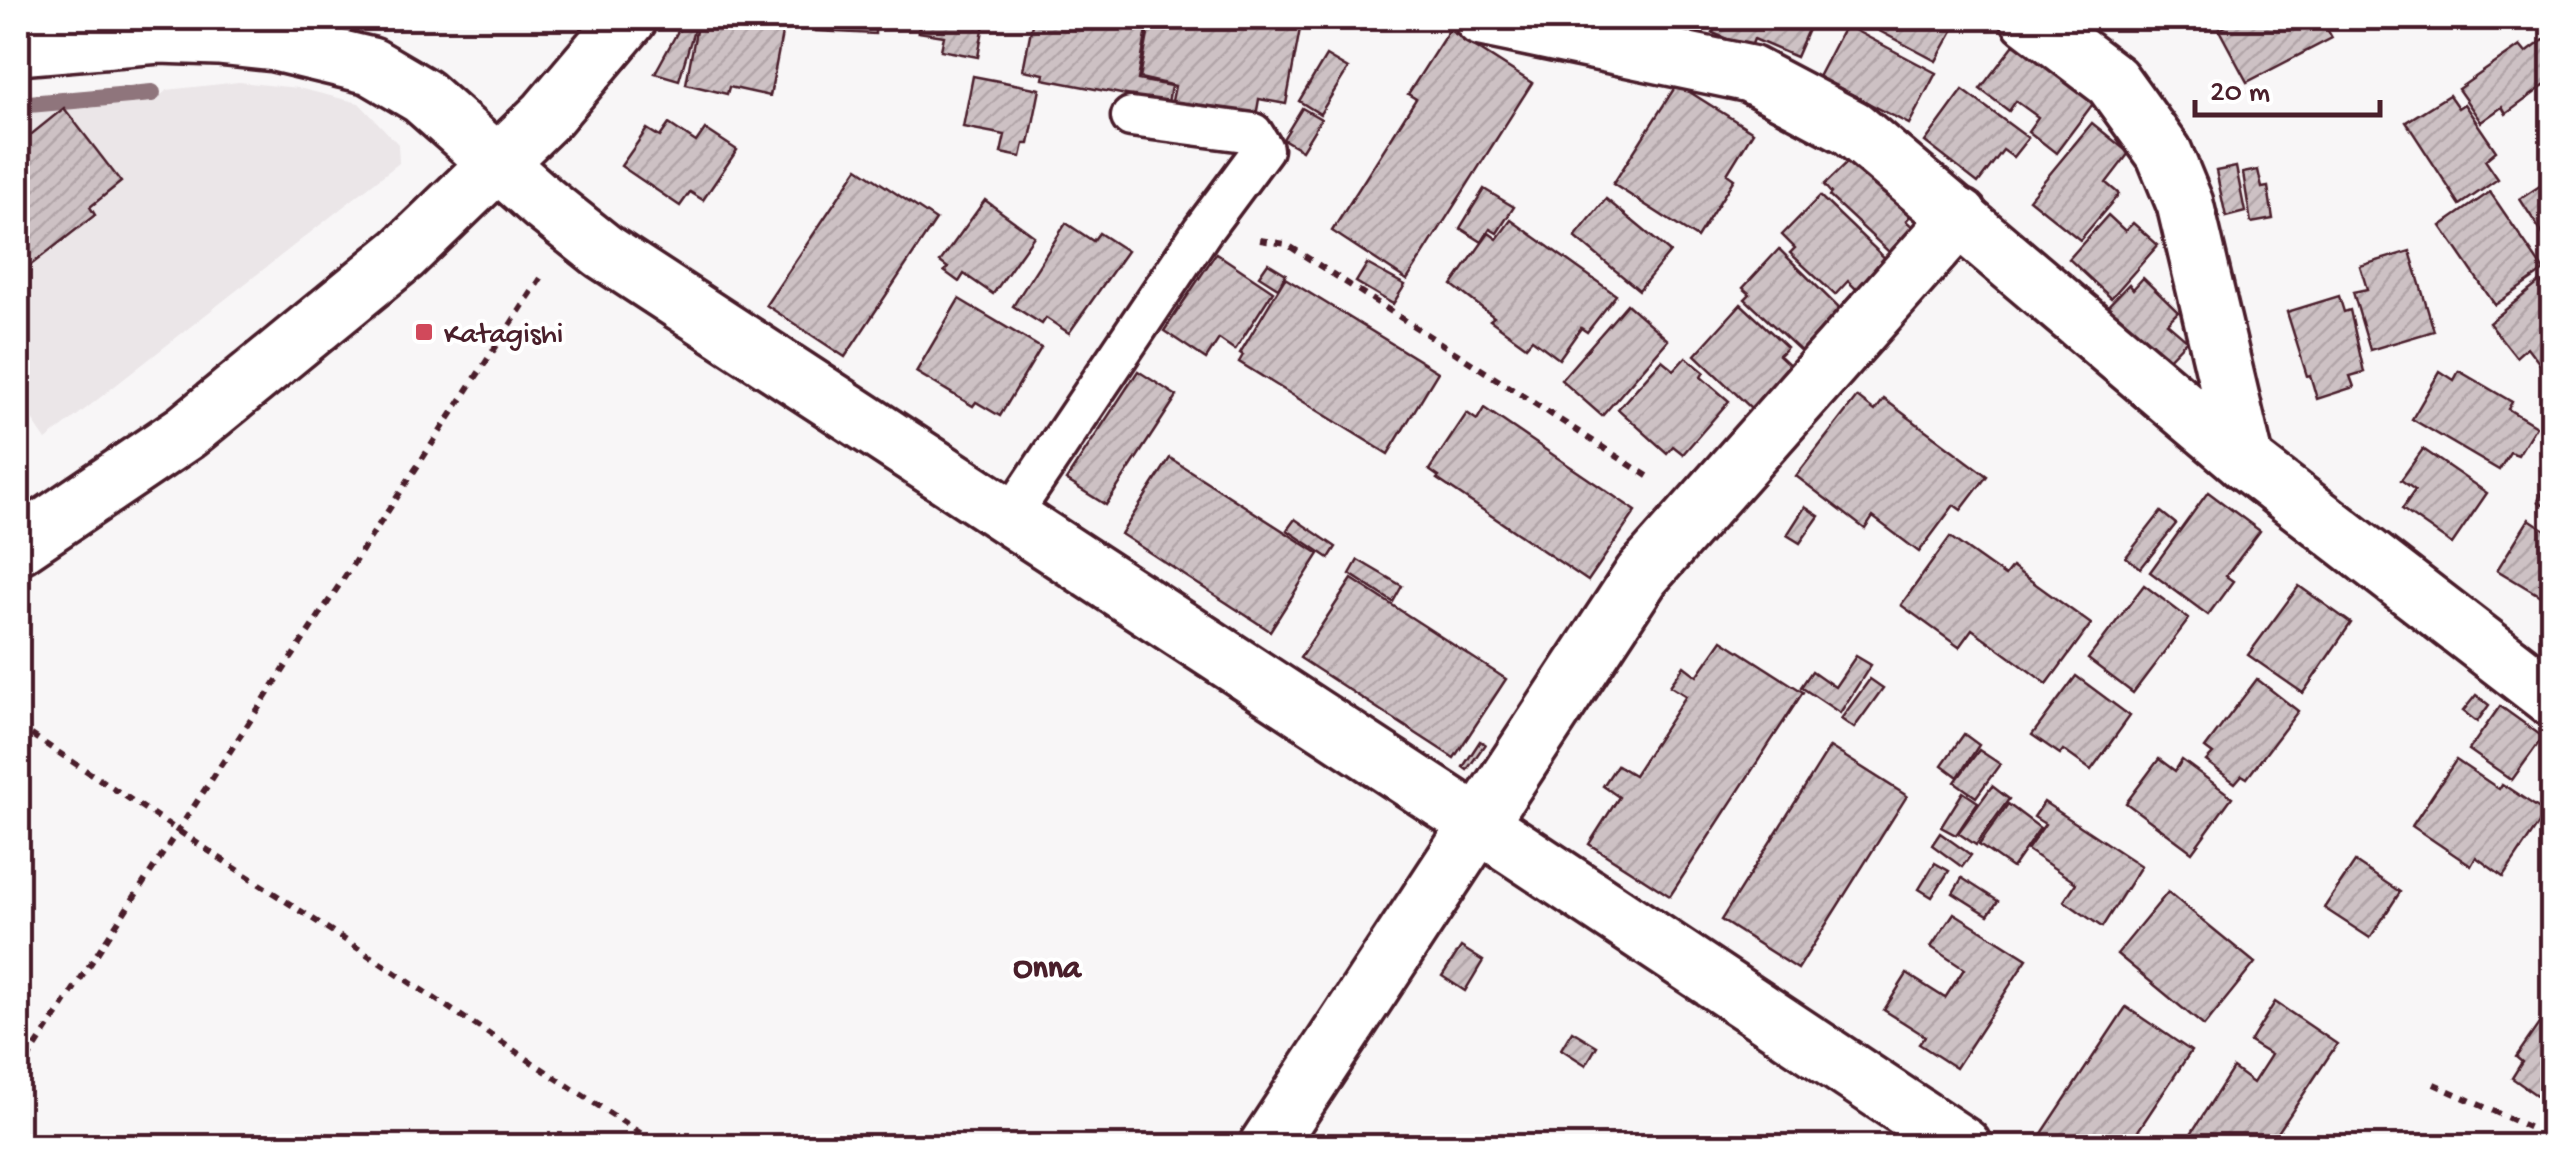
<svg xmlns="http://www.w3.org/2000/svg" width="2570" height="1164" font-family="'Gochi Hand',sans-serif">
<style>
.built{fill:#ebe6e8}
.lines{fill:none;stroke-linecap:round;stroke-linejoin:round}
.stream{stroke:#8f747b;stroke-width:18}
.building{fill:url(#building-hatch);stroke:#4a1f2b;stroke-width:2.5}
.service-casing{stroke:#4a1f2b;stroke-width:45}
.minor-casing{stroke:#4a1f2b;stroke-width:62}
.tertiary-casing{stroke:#4a1f2b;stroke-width:62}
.path{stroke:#4a1f2b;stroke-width:6;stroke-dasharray:8 8;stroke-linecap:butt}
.service{stroke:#fff;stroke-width:38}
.minor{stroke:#fff;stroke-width:55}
.tertiary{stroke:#fff;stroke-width:55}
.poi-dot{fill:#d1495b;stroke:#fff;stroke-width:4}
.labels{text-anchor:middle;stroke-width:8;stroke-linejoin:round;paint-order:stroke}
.poi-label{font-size:30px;fill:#4a1f2b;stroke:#fff;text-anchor:start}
.neighbourhood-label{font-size:32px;font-weight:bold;fill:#4a1f2b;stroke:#fff}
</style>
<defs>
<pattern id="building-hatch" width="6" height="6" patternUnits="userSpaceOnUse" patternTransform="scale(2.5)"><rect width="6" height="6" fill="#cdc1c4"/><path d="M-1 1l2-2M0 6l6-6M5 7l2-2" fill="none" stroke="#b2a5a9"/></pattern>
</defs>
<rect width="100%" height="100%" fill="#f8f6f7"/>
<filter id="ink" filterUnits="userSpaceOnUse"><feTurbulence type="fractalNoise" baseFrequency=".01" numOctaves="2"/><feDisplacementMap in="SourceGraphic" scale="20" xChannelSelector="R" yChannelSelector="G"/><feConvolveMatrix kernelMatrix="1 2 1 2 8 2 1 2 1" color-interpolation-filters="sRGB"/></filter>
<g filter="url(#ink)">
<path class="built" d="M239,82L298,88L359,103L398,144L399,163L46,440L18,399V109L153,102L167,90Z"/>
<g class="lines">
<path class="stream" d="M18,105L152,93"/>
</g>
<g class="building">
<path d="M692,18L697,20L679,80L655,73L678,31Z"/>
<path d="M708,18H785L770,96L729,87L727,94L686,84L698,20L707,22Z"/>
<path d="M817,18H900L899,27L875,26V34L816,31Z"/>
<path d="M921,18H985L978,57L941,50L944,36L918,32Z"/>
<path d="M1040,18H1149L1138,80L1171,86L1168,103L1043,79L1044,74L1023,70L1033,19Z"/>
<path d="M1151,18H1302L1286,104L1259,99L1255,122L1171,106L1175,86L1140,78Z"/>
<path d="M1719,18H1813L1796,57L1754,39L1750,49L1713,33Z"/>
<path d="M1855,18H1960L1936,61Z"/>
<path d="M2240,18H2321L2332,38L2247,82L2219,30Z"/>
<path d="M1845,25L1936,73L1909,124L1818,77Z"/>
<path d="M1449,30L1532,83L1407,280L1332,231L1416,99L1408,94Z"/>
<path d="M2545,39L2552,50V80L2506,114L2502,107L2481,122L2458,89L2520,46L2526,53Z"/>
<path d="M2016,42L2095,101L2056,153L2028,131L2038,117L2016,101L2009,111L1980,89Z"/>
<path d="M1326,56L1348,69L1320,114L1299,101Z"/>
<path d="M973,76L1040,89L1029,144H1024L1021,157L1001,153L1005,135L963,127Z"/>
<path d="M1677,84L1753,132L1727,174L1734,179L1697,238L1613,184Z"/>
<path d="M1963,90L2028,138L2013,157L2003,150L1978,183L1925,142Z"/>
<path d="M2449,95L2458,108L2464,104L2496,151L2485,160L2498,179L2460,205L2406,122Z"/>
<path d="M64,108L121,182L90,207L95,215L18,275V145Z"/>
<path d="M1302,108L1321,119L1302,150L1283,139Z"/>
<path d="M2092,123L2129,153L2106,183L2119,194L2080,240L2029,199Z"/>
<path d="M669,124L696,142L705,129L737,150L703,200L690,192L680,206L621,166L647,129L660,137Z"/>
<path d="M1855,155L1914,211L1906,221L1913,227L1889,252L1829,196L1831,193L1824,185Z"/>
<path d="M2236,167L2245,212L2226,217L2216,171Z"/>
<path d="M858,168L936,220L845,357L766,305Z"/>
<path d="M2258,170L2262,188L2268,187L2273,219L2251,223L2243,173Z"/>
<path d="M2552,178V237L2547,241L2520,199Z"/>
<path d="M1484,189L1514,207L1497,233L1490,229L1482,242L1460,228Z"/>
<path d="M2490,192L2544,271L2495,305L2441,226Z"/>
<path d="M1820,196L1890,263L1861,294L1848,281L1835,295L1790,253L1795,248L1782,235Z"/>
<path d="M1606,199L1670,252L1639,290L1575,237Z"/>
<path d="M985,200L1034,236L993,294L964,274L959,282L944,271L948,268L940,262Z"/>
<path d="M2108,215L2125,231L2133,223L2158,245L2111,298L2069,259Z"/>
<path d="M1511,220L1616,295L1587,332L1581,328L1559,359L1532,339L1526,346L1490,320L1494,317L1452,285L1489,233L1497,239Z"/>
<path d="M1066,223L1093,241L1099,233L1127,251L1069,333L1046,318L1042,324L1013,306Z"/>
<path d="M1779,249L1846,315L1807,357L1745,299L1750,294L1743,288Z"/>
<path d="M2410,251L2434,331L2370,350L2353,292L2367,289L2360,266Z"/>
<path d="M1216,253L1273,291L1235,350L1219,339L1206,359L1164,331Z"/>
<path d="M1268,263L1286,274L1278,288L1259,276Z"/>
<path d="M1367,264L1405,285L1393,304L1356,282Z"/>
<path d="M1285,278L1438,372L1388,454L1239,362L1243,355L1240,353Z"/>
<path d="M2143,278L2178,312L2167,323L2187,340L2162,366L2104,310L2129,284L2133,289Z"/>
<path d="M2540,282L2552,295V380L2527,347L2516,357L2489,323Z"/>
<path d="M2339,296L2344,312L2350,310L2364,372L2350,376L2354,387L2317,399L2310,375L2307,376L2287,312Z"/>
<path d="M959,299L1041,348L1000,416L976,402L973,406L916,372Z"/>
<path d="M1627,304L1668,340L1602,416L1561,380Z"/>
<path d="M1741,304L1787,347L1779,355L1792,367L1753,410L1695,355Z"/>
<path d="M1686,357L1704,372L1701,377L1729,401L1683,454L1673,446L1667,453L1618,409L1662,360L1674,370Z"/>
<path d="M1138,371L1177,396L1106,505L1066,480Z"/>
<path d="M2440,371L2454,380L2459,371L2512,402L2508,409L2536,426L2518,455L2510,452L2499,470L2412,419Z"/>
<path d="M1857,397L1875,411L1884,399L1987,476L1961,510L1954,505L1919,552L1873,517L1865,529L1796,476Z"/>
<path d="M1484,408L1636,511L1588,581L1437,479L1439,477L1429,470L1467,413L1477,420Z"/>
<path d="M2423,449L2487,493L2452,544L2402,509L2415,490L2401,480Z"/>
<path d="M2552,457V509L2538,501L2548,482L2541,479Z"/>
<path d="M1170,458L1319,554L1270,631L1121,534Z"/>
<path d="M2208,492L2260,531L2226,576L2233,581L2208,615L2150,572Z"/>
<path d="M1805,507L1819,516L1800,543L1787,535Z"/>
<path d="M2161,512L2176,524L2141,568L2126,557Z"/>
<path d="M1295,519L1336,547L1329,558L1287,530Z"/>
<path d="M2529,519L2552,534V603L2497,570Z"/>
<path d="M1950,537L2005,576L2012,567L2091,624L2047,684L1972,629L1959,647L1901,605Z"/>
<path d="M1358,560L1402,586L1393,602L1350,574Z"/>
<path d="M1352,579L1506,679L1454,758L1300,658Z"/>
<path d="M2144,585L2189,619L2133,693L2088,659Z"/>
<path d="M2299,586L2351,623L2303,693L2248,655Z"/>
<path d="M1722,640L1803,692L1670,896L1589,844L1619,797L1603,786L1617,765L1634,775L1686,696L1670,686L1684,666L1697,676Z"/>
<path d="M1856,656L1871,665L1840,713L1801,687L1812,671L1835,687Z"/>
<path d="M2076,676L2130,716L2091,770L2063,750L2060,754L2032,735Z"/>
<path d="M1870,679L1883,688L1854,728L1841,719Z"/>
<path d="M2257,679L2298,711L2247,778L2242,775L2235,783L2206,761L2213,754L2205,748Z"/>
<path d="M2476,695L2489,705L2477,722L2463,711Z"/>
<path d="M2500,706L2543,737L2512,780L2469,750Z"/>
<path d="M1964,734L1979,745L1958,777L1942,765Z"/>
<path d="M1480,741L1485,744L1467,770L1463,767Z"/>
<path d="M1830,747L1907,796L1798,969L1721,920Z"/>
<path d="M1979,750L2000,764L1976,797L1955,782Z"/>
<path d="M2159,759L2175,771L2182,760L2232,797L2192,852L2126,803Z"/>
<path d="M2456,760L2499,789L2502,784L2546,813L2503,877L2476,857L2471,866L2412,826Z"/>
<path d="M1992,786L2009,799L1976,845L1958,833Z"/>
<path d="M1963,792L1978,802L1956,835L1941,827Z"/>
<path d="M2044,802L2141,866L2102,927L2064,901L2076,883L2027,850L2045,824L2034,817Z"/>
<path d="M2008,804L2040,828L2012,868L1979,845Z"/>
<path d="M1940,833L1971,855L1962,867L1932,845Z"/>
<path d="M2355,862L2400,892L2370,938L2324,908Z"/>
<path d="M1935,863L1949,871L1932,897L1919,889Z"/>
<path d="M1962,878L1998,901L1988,915L1953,893Z"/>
<path d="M2168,892L2255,963L2204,1026L2117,954Z"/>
<path d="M1954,913L2027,959L1956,1068L1919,1044L1925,1036L1884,1010L1907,974L1945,998L1964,969L1931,947Z"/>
<path d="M1461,947L1483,961L1465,991L1442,976Z"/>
<path d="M2275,1002L2337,1044L2269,1146H2190L2185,1143L2233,1068L2253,1083L2271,1055L2250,1042Z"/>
<path d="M2552,1005V1106L2512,1078L2522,1062L2516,1057Z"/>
<path d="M2126,1007L2191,1051L2128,1146H2039L2035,1144Z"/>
<path d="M1572,1031L1597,1046L1586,1065L1561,1049Z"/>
</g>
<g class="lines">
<g class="service-casing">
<path id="service" d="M1010,517L1202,231L1263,149L1253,133L1131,117"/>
</g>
<g class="minor-casing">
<g id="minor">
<path d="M1482,18L1750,74L1852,128L2246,462"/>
<path d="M2029,18L2112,81L2164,153L2185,204L2246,462L2552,698"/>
<path d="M18,47L159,35L218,37L275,43L371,66L422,96L544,204L603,251L1518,850L1963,1146"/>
<path d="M1267,1146L1642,575L1960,217"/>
</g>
</g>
<g class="tertiary-casing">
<path id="tertiary" d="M18,546L186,432L403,254L547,115L629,18"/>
</g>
<g class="path">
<path d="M1260,240L1286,244L1649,477"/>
<path d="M18,726L660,1146"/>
<path d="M18,1074L543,275"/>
<path d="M2434,1084L2552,1138"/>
</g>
<use href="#service" class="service"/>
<use href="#minor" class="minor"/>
<use href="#tertiary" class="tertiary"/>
</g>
</g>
<rect class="poi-dot" x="414" y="322" width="20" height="20" rx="5"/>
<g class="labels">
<g class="poi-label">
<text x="444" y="342">Katagishi</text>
</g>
<g class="neighbourhood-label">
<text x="1047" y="976">Onna</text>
</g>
</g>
<rect width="2570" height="1164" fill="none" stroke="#fff" stroke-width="60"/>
<rect x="30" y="30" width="2510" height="1104" fill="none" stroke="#4a1f2b" stroke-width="4" filter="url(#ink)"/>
<path d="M2195 100v15h185v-15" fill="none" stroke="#4a1f2b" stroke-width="5"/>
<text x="2210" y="100" font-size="30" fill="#4a1f2b" stroke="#ffffff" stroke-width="8" paint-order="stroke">20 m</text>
</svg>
